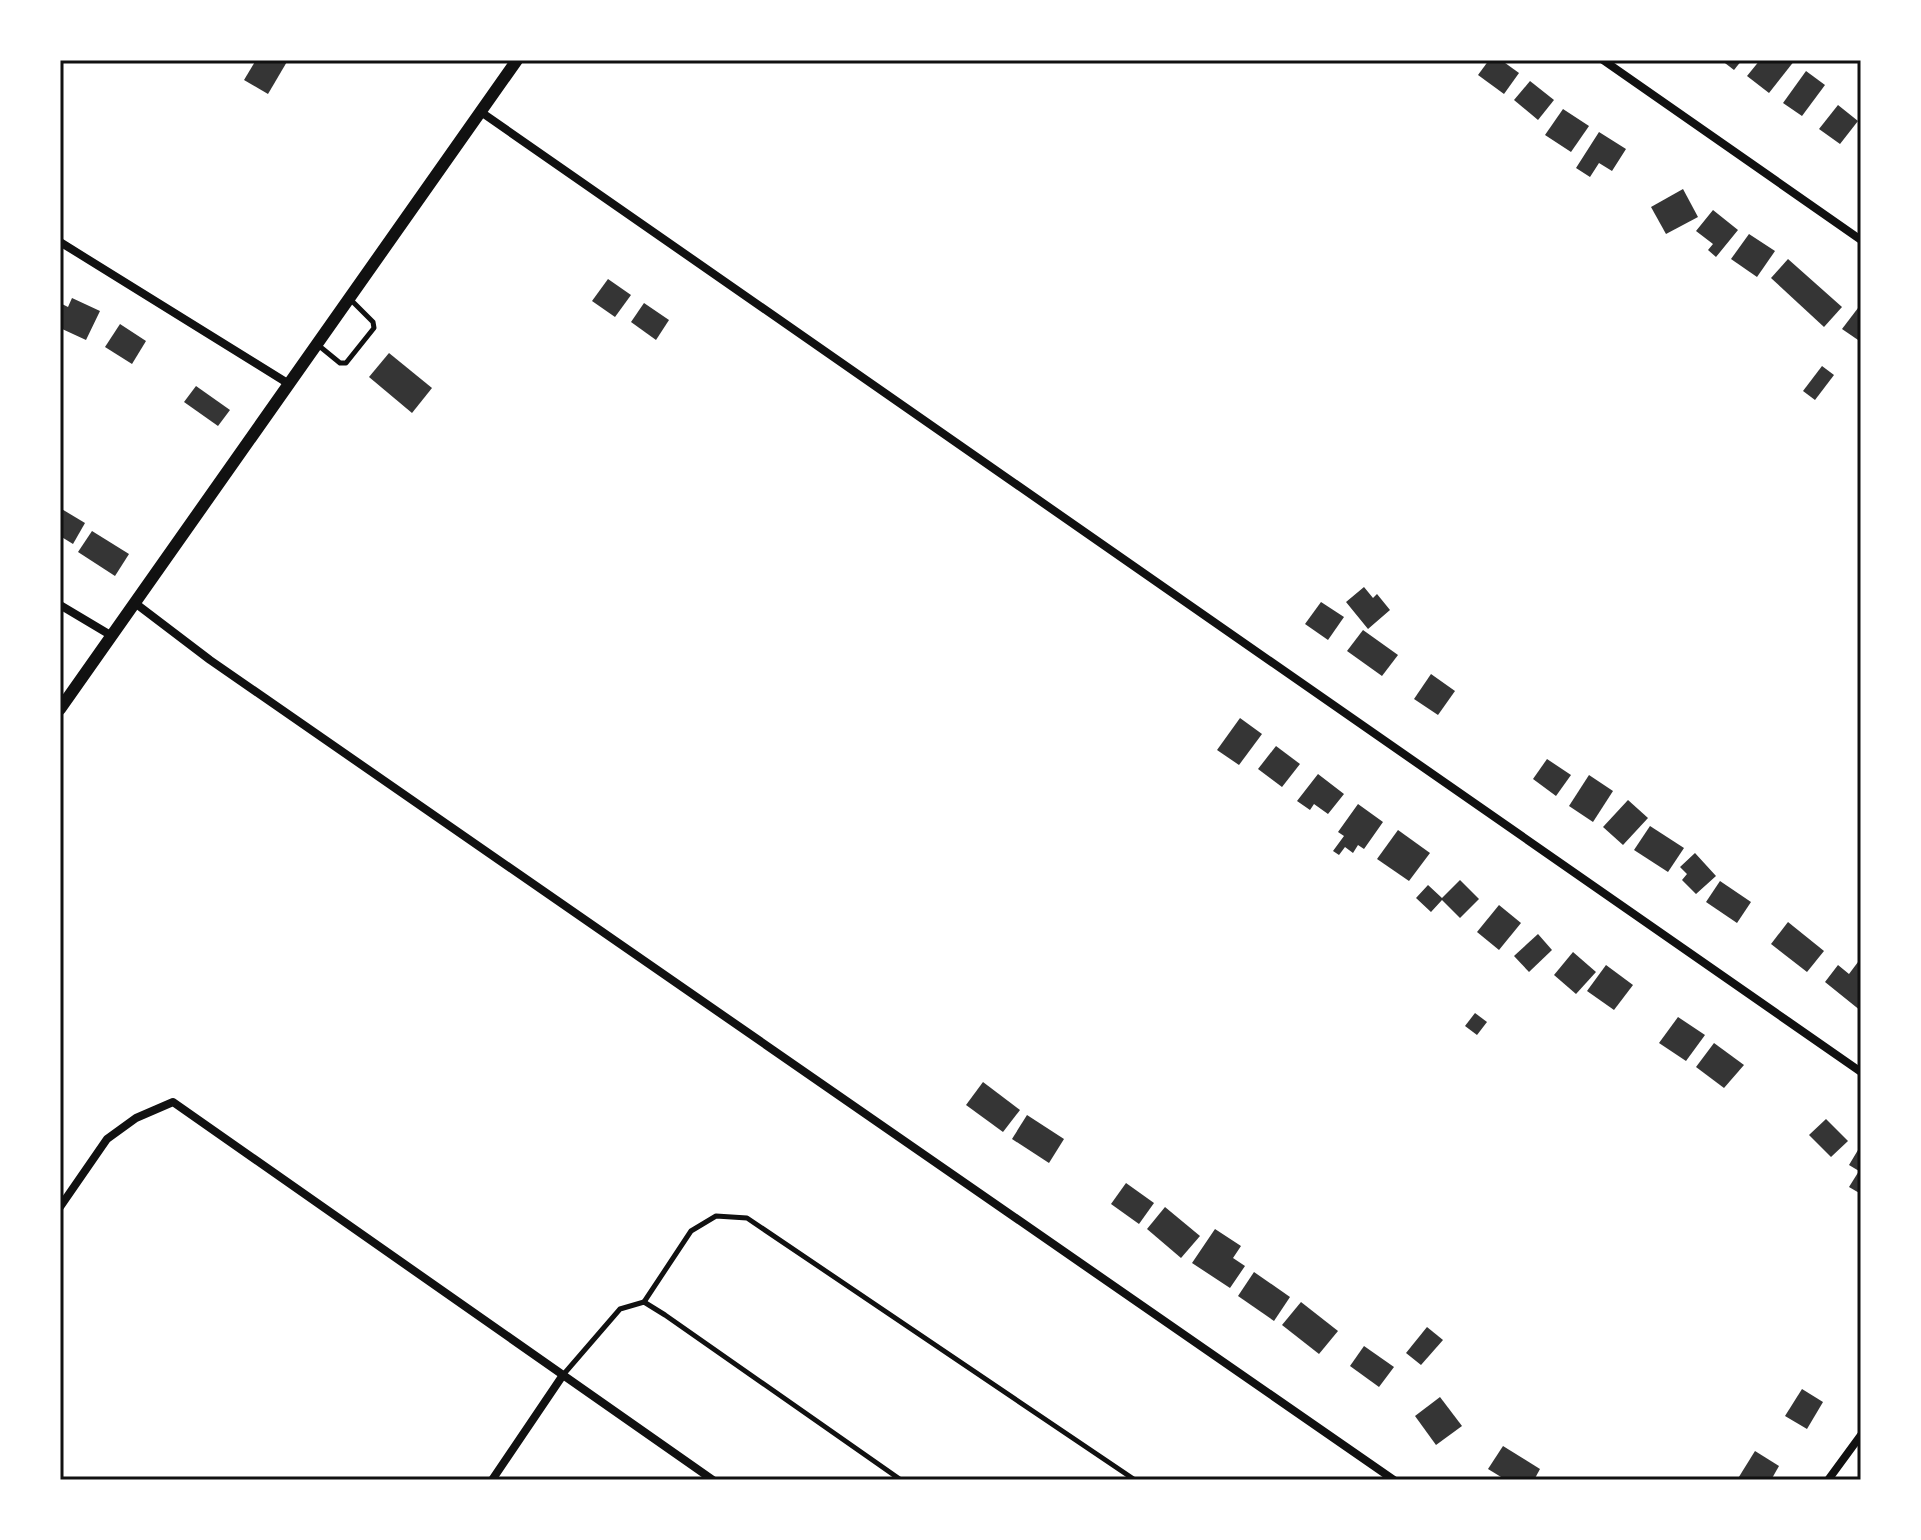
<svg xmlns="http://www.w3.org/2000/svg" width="1921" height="1540" font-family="Quicksand,sans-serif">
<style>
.building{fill:#353535}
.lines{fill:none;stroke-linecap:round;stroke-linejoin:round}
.service{stroke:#111;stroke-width:5}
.minor{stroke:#111;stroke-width:8}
.tertiary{stroke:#111;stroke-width:12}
.neatline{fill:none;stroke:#111;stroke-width:3}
</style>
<rect width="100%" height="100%" fill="#fff"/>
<g class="building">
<path d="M256,60H288L268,94L244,80Z"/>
<path d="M1489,60H1501L1519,73L1504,94L1478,75Z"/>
<path d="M1721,60H1742L1734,70Z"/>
<path d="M1760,60H1795L1769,93L1747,76Z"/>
<path d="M1806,71L1825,85L1802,116L1783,103Z"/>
<path d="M1530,81L1554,100L1538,120L1514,100Z"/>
<path d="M1838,105L1858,121L1840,144L1819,129Z"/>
<path d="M1563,109L1589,126L1571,152L1545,135Z"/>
<path d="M1599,132L1626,149L1612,171L1599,163L1590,177L1576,168Z"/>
<path d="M1683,189L1698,217L1666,234L1651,207Z"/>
<path d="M1713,210L1738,230L1716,257L1708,250L1713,244L1696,231Z"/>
<path d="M1749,234L1775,251L1757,277L1731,259Z"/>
<path d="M1788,259L1842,307L1824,327L1771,278Z"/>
<path d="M608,279L631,295L615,317L592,301Z"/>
<path d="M72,298L100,311L86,340L60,328V303L68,307Z"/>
<path d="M644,303L669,320L656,340L631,322Z"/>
<path d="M1858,308L1861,310V342L1842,329Z"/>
<path d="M120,324L146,341L132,364L105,347Z"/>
<path d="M389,353L432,388L412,413L369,377Z"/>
<path d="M1822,366L1834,375L1815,400L1803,391Z"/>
<path d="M196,386L230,410L218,426L184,402Z"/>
<path d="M60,508L85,523L73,544L60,536Z"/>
<path d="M92,531L129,554L115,576L78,552Z"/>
<path d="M1364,587L1373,598L1377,594L1390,610L1368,629L1346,602Z"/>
<path d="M1321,602L1344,617L1328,640L1305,624Z"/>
<path d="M1363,630L1398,655L1382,676L1347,651Z"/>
<path d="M1431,674L1455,691L1438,715L1414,699Z"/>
<path d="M1240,718L1262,734L1239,765L1217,750Z"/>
<path d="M1276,746L1300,764L1282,787L1258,769Z"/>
<path d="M1547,759L1571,775L1556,796L1533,779Z"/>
<path d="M1318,774L1344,794L1328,814L1314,804L1310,810L1297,801Z"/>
<path d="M1589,775L1613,791L1593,822L1569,806Z"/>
<path d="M1628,800L1648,818L1623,845L1603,827Z"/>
<path d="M1358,804L1383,822L1364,849L1358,845L1353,853L1345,847L1339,855L1333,851L1344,836L1338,832Z"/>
<path d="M1650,826L1684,848L1668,872L1634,850Z"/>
<path d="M1398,830L1430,853L1409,881L1377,859Z"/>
<path d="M1695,853L1716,876L1696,894L1682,880L1687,874L1680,867Z"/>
<path d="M1460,880L1479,899L1460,918L1442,900L1431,912L1416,898L1428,885L1442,898Z"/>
<path d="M1720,881L1751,902L1737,923L1706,902Z"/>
<path d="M1499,905L1521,923L1499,950L1477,932Z"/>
<path d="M1788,922L1824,951L1807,972L1771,944Z"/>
<path d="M1538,934L1552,950L1529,972L1514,956Z"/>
<path d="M1573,952L1596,972L1576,994L1554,975Z"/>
<path d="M1861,958V1011L1825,982L1838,965L1849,974Z"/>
<path d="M1606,965L1633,985L1614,1010L1587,991Z"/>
<path d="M1475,1013L1487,1022L1477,1035L1465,1026Z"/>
<path d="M1678,1017L1705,1035L1686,1061L1659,1043Z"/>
<path d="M1714,1043L1744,1065L1724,1088L1696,1067Z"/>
<path d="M983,1082L1020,1110L1003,1132L966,1105Z"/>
<path d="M1027,1115L1064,1139L1049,1163L1012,1139Z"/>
<path d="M1826,1119L1848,1141L1831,1157L1809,1135Z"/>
<path d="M1861,1145V1194L1849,1187L1859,1171L1849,1165Z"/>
<path d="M1126,1183L1154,1203L1139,1224L1111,1204Z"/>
<path d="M1165,1207L1200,1236L1181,1258L1147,1229Z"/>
<path d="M1215,1229L1241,1246L1233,1258L1245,1266L1230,1288L1192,1263Z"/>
<path d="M1254,1272L1290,1297L1274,1321L1238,1296Z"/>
<path d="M1301,1302L1338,1331L1319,1354L1282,1325Z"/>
<path d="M1427,1327L1443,1340L1421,1365L1406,1353Z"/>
<path d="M1364,1346L1394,1367L1379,1387L1350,1366Z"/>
<path d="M1802,1389L1823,1402L1807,1429L1785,1416Z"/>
<path d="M1440,1397L1462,1426L1436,1445L1415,1416Z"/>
<path d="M1503,1446L1540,1469L1534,1480H1506L1488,1469Z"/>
<path d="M1755,1451L1779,1466L1771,1480H1737Z"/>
</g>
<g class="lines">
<g class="service">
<path d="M318,345L340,363H346L374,328L373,322L350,299"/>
<path d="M644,1302L691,1231L716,1216L747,1218L1135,1480"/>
<path d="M563,1375L620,1309L644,1302L665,1315L901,1480"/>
</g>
<g class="minor">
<path d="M1603,60L1861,240"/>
<path d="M481,112L1861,1072"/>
<path d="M60,242L289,384"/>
<path d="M135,603L210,660L1394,1480"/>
<path d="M60,605L112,636"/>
<path d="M60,1207L107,1139L136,1118L173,1102L713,1480"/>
<path d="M492,1480L563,1375"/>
<path d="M1828,1480L1861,1435"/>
</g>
<path class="tertiary" d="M60,709L517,60"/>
</g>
<rect width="1921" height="1540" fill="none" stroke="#ffffff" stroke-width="124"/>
<rect x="62" y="62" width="1797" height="1416" class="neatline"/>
</svg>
